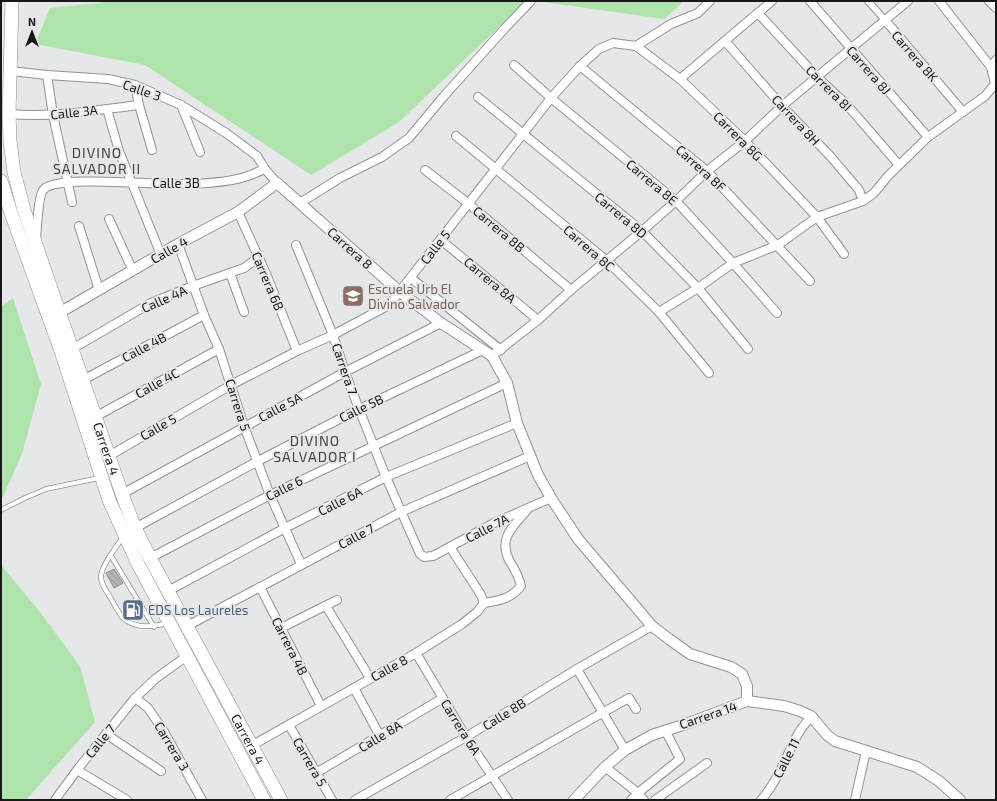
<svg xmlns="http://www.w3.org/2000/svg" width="997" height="801" font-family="'Exo 2',sans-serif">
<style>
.green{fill:#aee4ac}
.building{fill:url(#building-back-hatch);stroke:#8b8d8f}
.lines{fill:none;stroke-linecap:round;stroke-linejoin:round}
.service-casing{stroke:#909294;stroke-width:5.5}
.pedestrian-casing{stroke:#909294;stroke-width:8}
.minor-casing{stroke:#909294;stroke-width:10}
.tertiary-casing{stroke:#909294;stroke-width:12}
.primary-casing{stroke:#909294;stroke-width:14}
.service{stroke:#fff;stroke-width:4}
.pedestrian{stroke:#fff;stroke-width:6}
.minor{stroke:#fff;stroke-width:8}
.tertiary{stroke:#fff;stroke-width:10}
.primary{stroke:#fff;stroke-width:13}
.labels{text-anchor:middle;stroke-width:4;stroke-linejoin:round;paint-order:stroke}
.street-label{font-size:13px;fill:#181819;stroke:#e5e7e9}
.education-label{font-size:13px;fill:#785e54;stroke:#e5e7e9;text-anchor:start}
.service-label{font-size:13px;fill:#4e5e75;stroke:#e5e7e9;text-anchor:start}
.neighbourhood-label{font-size:14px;letter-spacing:1px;fill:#414244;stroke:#e5e7e9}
</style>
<defs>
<pattern id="building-back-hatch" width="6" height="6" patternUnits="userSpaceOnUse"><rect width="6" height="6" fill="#b2b4b6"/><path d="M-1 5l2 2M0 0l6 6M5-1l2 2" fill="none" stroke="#989a9c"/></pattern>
</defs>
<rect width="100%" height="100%" fill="#e5e7e9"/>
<g class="green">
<path d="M117,1H526L399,122L311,175L145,65L35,44L50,8Z"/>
<path d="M536,1H684L664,19Z"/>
<path d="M13,298L41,384L22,454L1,501V307Z"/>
<path d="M1,565L40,612L80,666L95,722L26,800H1Z"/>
</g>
<g class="building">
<path d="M114,569L123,583L114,588L106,573Z"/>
<path d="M133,600L142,615L133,620L125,605Z"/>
</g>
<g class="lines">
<g class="service-casing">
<g id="service">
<path d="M1,510L25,498L46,489L99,478"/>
<path d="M123,537C116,548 104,561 101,575C100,583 106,590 110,597C114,603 118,613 123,618C135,629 153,627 167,623"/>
<path d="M111,556L154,627"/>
</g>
</g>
<g class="pedestrian-casing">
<path id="pedestrian" d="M868,1L885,20"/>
</g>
<g class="minor-casing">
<g id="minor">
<path d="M810,1L928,137"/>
<path d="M989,1L996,8"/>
<path d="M758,13L817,77L848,106L899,165"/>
<path d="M885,20L963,112"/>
<path d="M725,41L782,106L831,157L859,190L863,201"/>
<path d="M636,46L671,24L698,13L710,1"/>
<path d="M514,65L551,98L676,201L733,263L777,313"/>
<path d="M580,66L707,171L810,281"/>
<path d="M991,67L996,60"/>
<path d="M10,71L47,75L108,79L135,85L181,105L226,133L257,156L265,169L277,183"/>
<path d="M47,75L53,115L72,202"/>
<path d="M680,79L772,1"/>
<path d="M135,85L139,105L152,150"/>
<path d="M478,97L642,231L698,288L748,349"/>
<path d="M181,105L200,152"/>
<path d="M107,109L119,151L161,255"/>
<path d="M9,114C52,118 96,110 139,105"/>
<path d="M456,136L607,261L659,312L709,373"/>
<path d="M425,170L469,204L571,290"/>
<path d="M300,203L340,178L382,157L409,138L444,96L506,27L531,1"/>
<path d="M238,212L267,276L297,351"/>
<path d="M109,219L133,271"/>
<path d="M79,226L99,290"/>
<path d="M36,239C37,230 38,194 44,189C59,175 155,185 179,184C201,184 224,183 245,177C252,175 259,171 265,169"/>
<path d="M441,240L538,320"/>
<path d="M178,244L204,315L219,349L244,426L270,495L301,564"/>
<path d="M296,245L333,335L345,372L359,409L386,477L420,554L424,557L433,556L496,522L551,498"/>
<path d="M230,273L244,312"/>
<path d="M411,278L501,350"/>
<path d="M659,312L698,288L733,263L778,245L817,217L863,201L874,193L888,176L928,137L985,96L995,84L991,67L939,1"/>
<path d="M72,349L151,303L193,286L244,268L259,257"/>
<path d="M492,356L538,320L571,290L642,231L676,201L707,171L745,141L782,106L908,1"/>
<path d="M83,380L204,315"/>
<path d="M95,417L219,349"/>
<path d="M109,456L231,385L297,351L333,335L389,305L551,98L580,66L599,49L613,43L636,46L680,79L745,141L817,217L844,254"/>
<path d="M122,494L345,372L441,323"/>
<path d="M135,528L258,461L359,409L483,350"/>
<path d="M450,547L481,595L484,603"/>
<path d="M150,558L270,495L507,383"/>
<path d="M260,587L321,706"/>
<path d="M168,591L285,528L386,477L517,423"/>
<path d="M326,606L370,678"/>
<path d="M187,626L401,512L530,456"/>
<path d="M281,628L337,600"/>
<path d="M416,653L466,737L508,800"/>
<path d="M577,669L625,750"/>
<path d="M354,688L380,736"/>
<path d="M135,698L148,708L163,730L202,800"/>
<path d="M289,725L332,800"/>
<path d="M106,734L161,771"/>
<path d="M251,746L416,653L462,624L477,612L484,603C499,601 512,598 521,586C519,576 514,568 509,560C498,537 514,526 527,510"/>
<path d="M605,767L638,793L644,800"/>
<path d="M77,770L127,800"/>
<path d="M316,773L443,698"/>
<path d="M55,800L77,770L135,698L155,679L187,656"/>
<path d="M355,800L466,737L577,669L652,626"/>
<path d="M450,800L602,713L629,698L636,709"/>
<path d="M631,800L638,793L680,759L665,730"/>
<path d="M655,800L707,763"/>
<path d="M761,800C778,781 786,756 798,734C802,727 807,722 811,716"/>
<path d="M855,800L866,751"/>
</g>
</g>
<g class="tertiary-casing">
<g id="tertiary">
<path d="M59,313L178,244L238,212L277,183L400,292L441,323L492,356L507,383L517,423L538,475L551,498L578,539L652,626L669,639L690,654L731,667L742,674L747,686V701"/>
<path d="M574,800L605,767L625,750L652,735L686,724L747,701L784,706L800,711L811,716L827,735L835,741L917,767L939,781L960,800"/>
</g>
</g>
<g class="primary-casing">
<g id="primary">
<path id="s1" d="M12,1L9,114L10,141L14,172L24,210L122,494L135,528L150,558L281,800"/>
<path d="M1,181L11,213L61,351L109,500L138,564L264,800"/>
</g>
</g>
<use href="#service" class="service"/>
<use href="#pedestrian" class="pedestrian"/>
<use href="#minor" class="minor"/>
<use href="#tertiary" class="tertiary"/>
<use href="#primary" class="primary"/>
</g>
<defs>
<g id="school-square" transform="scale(1.15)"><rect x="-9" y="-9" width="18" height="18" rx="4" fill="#8d6e63" stroke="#e5e7e9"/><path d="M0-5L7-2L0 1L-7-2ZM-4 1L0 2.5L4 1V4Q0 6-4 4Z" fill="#fff"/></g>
<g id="fuel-square" transform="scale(1.15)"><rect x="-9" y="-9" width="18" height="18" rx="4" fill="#5c6f8a" stroke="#e5e7e9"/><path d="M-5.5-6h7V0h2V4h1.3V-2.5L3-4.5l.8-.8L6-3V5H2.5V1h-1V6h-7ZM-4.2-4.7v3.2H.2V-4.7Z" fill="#fff"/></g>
</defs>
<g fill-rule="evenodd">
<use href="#school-square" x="353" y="296"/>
<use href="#fuel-square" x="133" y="610"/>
</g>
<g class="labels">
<g class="street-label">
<text transform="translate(915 56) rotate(49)" y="5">Carrera 8K</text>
<text transform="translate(869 70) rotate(49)" y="5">Carrera 8J</text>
<text transform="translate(829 88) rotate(45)" y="5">Carrera 8I</text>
<text transform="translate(142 90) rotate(19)" y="5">Calle 3</text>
<text transform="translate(74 112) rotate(-6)" y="5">Calle 3A</text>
<text transform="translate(796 120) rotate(47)" y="5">Carrera 8H</text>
<text transform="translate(738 136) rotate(45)" y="5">Carrera 8G</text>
<text transform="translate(701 168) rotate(42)" y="5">Carrera 8F</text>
<text transform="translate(652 182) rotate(40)" y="5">Carrera 8E</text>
<text x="176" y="188">Calle 3B</text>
<text transform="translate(621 215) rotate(40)" y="5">Carrera 8D</text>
<text transform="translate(499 229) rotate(40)" y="5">Carrera 8B</text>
<text transform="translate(435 247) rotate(-52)" y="5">Calle 5</text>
<text transform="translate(350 248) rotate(42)" y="5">Carrera 8</text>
<text transform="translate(589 248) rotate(41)" y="5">Carrera 8C</text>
<text transform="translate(169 250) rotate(-30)" y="5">Calle 4</text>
<text transform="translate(490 280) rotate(40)" y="5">Carrera 8A</text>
<text transform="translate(268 281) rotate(67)" y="5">Carrera 6B</text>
<text transform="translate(164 299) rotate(-24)" y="5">Calle 4A</text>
<text transform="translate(144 347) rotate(-28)" y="5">Calle 4B</text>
<text transform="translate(345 369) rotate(71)" y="5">Carrera 7</text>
<text transform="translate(157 383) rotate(-29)" y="5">Calle 4C</text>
<text transform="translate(238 405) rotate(72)" y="5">Carrera 5</text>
<text transform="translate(280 407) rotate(-28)" y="5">Calle 5A</text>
<text transform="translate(361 408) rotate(-26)" y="5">Calle 5B</text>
<text transform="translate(158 427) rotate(-30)" y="5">Calle 5</text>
<text dy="5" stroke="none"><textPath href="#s1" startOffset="463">Carrera 4</textPath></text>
<text transform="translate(284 488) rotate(-26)" y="5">Calle 6</text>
<text transform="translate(340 501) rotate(-27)" y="5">Calle 6A</text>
<text transform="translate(487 528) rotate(-27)" y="5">Calle 7A</text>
<text transform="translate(356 536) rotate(-28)" y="5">Calle 7</text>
<text transform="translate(290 646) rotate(63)" y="5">Carrera 4B</text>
<text transform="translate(389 668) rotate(-29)" y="5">Calle 8</text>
<text transform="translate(504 714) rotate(-32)" y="5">Calle 8B</text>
<text transform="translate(708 715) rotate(-19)" y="5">Carrera 14</text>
<text transform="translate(461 727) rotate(58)" y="5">Carrera 6A</text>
<text transform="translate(380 736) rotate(-31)" y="5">Calle 8A</text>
<text dy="5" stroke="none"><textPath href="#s1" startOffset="787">Carrera 4</textPath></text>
<text transform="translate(100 741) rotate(-51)" y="5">Calle 7</text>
<text transform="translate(172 746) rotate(59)" y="5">Carrera 3</text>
<text transform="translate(786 758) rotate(-63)" y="5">Calle 11</text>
<text transform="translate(310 762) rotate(60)" y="5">Carrera 5</text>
</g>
<g class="education-label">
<text x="368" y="294">Escuela Urb El<tspan x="368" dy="15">Divino Salvador</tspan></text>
</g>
<g class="service-label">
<text x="148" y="615">EDS Los Laureles</text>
</g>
<g class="neighbourhood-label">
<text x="97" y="158">DIVINO<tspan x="97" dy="16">SALVADOR II</tspan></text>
<text x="315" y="446">DIVINO<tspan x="315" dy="16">SALVADOR I</tspan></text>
</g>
</g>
<rect width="997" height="801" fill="none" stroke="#181819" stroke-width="4"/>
<g transform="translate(32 32)" stroke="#e5e7e9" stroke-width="3" paint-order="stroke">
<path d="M0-3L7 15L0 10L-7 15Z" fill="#181819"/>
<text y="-6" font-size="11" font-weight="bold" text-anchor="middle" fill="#181819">N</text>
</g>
</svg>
